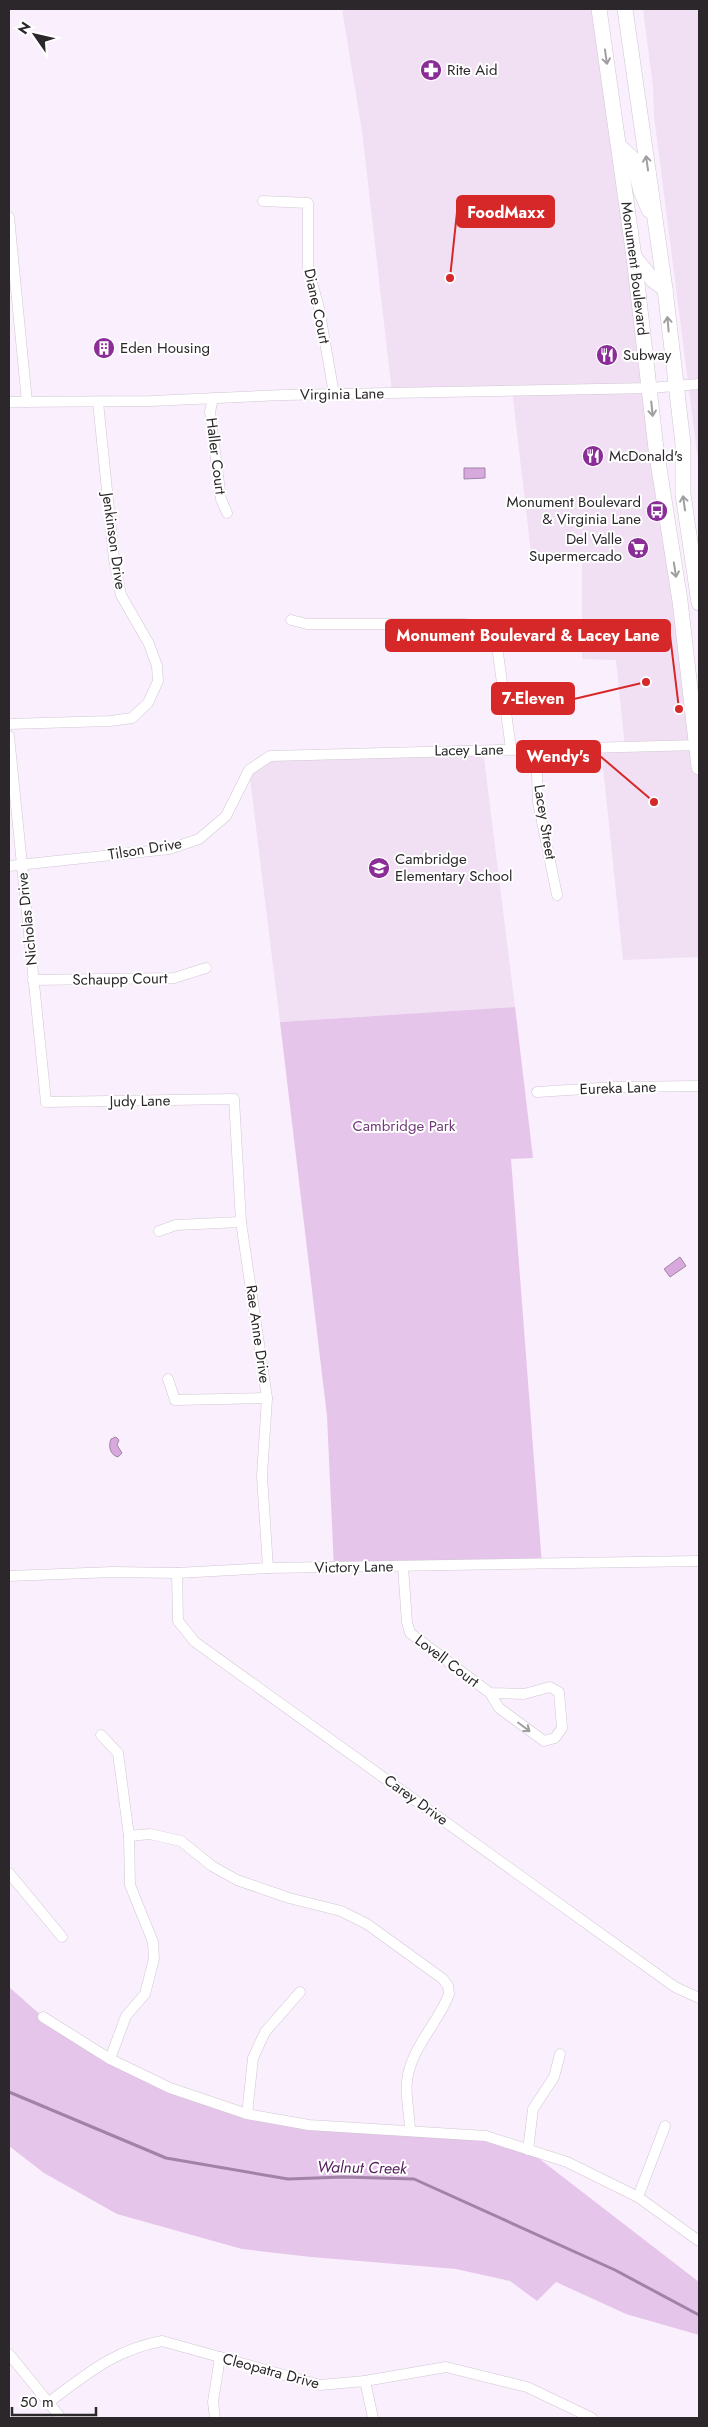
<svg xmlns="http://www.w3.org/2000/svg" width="708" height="2427" font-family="Jost,sans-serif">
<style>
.built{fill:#f1e0f3}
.green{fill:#e6c5eb}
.water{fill:#d7a9dd;stroke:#a382a8}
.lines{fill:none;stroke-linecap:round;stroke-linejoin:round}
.stream{stroke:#a382a8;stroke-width:3}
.street-casing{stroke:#d1c6d3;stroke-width:11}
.secondary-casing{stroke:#d1c6d3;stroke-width:16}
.street{stroke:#fff;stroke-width:10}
.secondary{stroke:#fff;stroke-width:15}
.oneway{stroke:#a09ea0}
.labels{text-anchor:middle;stroke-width:4;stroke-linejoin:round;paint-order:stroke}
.poi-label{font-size:15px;fill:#2b272b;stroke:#fff;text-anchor:start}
.street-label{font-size:15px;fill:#2b272b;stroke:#fff}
.park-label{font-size:15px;fill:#713a79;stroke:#fff}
.water-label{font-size:16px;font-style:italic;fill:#56205e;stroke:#fff}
.leader{fill:none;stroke:#d62828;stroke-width:2}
.callout-dot{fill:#d62828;stroke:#fff;stroke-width:2}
.callout{fill:#d62828;stroke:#d62828;stroke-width:2}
.callout-label{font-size:16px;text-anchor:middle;font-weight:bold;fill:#fff}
</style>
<rect width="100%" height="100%" fill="#faeffc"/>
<g class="built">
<path d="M342,9H599L699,767V957L623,960L601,748H625L616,660L582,659V560L532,561L512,390L392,393L362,131Z"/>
<path d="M643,9H699V468L654,116L653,87Z"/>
<path d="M483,750L515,1007L280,1022L249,770L270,756Z"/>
</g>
<g class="green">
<path d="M515,1007L533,1158L511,1159L542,1565L334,1568L327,1416L280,1022Z"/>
<path d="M9,1987L43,2017L170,2088L309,2125L486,2136L528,2150L699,2282V2335L626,2314L556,2282L537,2301L510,2281L456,2269L311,2257L242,2249L117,2214L44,2173L9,2146Z"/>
</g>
<g class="water">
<path d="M464,468H485V478L464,479Z"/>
<path d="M680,1257L686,1266L670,1277L664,1269Z"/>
<path d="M116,1437L119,1440L117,1445L122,1453L118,1457C110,1455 108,1446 111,1439Z"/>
</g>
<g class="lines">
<path class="stream" d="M9,2092L166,2158L288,2179L343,2177L414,2179L615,2270L699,2315"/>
<g class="street-casing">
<g id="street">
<path d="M263,201L308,203V268L319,308L334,394"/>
<path d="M9,217L27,402"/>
<path d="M213,398L210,412L221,499L227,513"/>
<path d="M9,402L151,401L284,395L650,388L699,384"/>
<path d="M291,620L307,624H465L485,630L497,646L511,749"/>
<path d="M9,724L110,721L132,718L148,703L158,681L157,666L149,644L121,595L114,559L98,402"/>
<path d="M9,736L46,1102L234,1099L241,1222L267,1398L262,1476L268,1568"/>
<path d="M536,748L538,802L557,895"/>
<path d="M9,866L169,849L199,839L226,816L249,770L270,756L699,745"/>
<path d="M33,980L174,978L206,968"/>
<path d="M537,1092L616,1087L699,1086"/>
<path d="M159,1231L176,1225L241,1222"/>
<path d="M168,1379L175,1400L267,1398"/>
<path d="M403,1567L407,1622L410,1633L490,1693L499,1708L544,1741L555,1738L562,1728L559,1692L550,1687L524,1694L490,1693"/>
<path d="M177,1573L178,1621L195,1642L675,1987L699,1998"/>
<path d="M9,1576L113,1572L177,1573L268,1568L699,1561"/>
<path d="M101,1735L118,1753L129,1836L130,1885L153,1942L154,1959L145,1994L126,2016L110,2059"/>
<path d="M129,1836L150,1834L181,1841L212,1866L237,1880L289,1898L341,1911L367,1924L443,1979L448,1986L449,1994C438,2024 411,2047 407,2081C405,2096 410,2115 410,2131"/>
<path d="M9,1873L62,1937"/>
<path d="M43,2017L110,2059L170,2088L247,2114L309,2125L486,2136L567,2162L638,2197L699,2241"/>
<path d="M247,2114L253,2058L265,2032L300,1992"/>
<path d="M528,2150L533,2109L554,2077L560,2054"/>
<path d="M638,2197L665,2126"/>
<path d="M9,2354L61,2418"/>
<path d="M365,2381L373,2418"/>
<path d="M49,2402C87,2374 114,2350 162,2341L320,2385L365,2381L446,2367L527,2387L592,2418"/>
<path d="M215,2418L213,2402L220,2357"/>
</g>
</g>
<g class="secondary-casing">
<g id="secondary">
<path id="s1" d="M599,9L634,257L656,449L680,601L699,767"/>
<path d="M625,9L665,289L683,444V494L699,603"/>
<path d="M619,146L633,159L641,191L649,210"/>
<path d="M634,257L653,280L665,289"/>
</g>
</g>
<use href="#street" class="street"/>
<use href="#secondary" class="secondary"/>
</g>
<defs><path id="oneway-shaft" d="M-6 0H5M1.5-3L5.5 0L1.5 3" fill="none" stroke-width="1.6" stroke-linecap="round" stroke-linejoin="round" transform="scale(1.25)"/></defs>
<g class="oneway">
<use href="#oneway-shaft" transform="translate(606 57) rotate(82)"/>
<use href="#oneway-shaft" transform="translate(647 163) rotate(-98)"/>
<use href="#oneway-shaft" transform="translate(668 324) rotate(-95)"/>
<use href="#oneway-shaft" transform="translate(652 409) rotate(84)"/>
<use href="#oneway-shaft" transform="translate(684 503) rotate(-98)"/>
<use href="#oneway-shaft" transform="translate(675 570) rotate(81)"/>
<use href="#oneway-shaft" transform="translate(524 1727) rotate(37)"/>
</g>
<defs>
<g id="pharmacy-disc" transform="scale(1.125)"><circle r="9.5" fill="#8a2d97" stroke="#fff"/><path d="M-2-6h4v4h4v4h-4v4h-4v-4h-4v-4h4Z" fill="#fff"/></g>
<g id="building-disc" transform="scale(1.125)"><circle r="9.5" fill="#8a2d97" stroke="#fff"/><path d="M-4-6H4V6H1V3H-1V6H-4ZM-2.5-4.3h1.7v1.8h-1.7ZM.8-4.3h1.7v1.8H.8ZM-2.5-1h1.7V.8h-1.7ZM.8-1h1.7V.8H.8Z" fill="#fff"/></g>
<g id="restaurant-disc" transform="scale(1.125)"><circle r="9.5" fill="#8a2d97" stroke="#fff"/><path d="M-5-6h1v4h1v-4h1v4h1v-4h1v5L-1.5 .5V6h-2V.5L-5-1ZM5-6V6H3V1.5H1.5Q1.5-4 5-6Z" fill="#fff"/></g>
<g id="bus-disc" transform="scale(1.125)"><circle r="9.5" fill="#8a2d97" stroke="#fff"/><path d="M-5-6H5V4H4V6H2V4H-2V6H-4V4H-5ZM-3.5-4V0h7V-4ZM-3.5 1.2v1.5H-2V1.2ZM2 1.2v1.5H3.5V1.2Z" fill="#fff"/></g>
<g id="supermarket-disc" transform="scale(1.125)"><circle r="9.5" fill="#8a2d97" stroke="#fff"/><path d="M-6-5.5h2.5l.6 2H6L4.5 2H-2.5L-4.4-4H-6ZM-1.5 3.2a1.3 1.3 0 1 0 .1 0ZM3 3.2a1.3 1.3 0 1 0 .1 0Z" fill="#fff"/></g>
<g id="school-disc" transform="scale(1.125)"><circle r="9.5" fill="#8a2d97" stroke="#fff"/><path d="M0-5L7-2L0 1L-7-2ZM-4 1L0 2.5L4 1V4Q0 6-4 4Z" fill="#fff"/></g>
</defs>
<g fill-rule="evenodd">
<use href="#pharmacy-disc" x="431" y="70"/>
<use href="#building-disc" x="104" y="348"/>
<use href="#restaurant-disc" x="607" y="355"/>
<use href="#restaurant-disc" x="593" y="456"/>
<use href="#bus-disc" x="657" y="511"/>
<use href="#supermarket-disc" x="638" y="548"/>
<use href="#school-disc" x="379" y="868"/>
</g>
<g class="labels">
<g class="poi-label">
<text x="447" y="75">Rite Aid</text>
<text x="120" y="353">Eden Housing</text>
<text x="623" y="360">Subway</text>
<text x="609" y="461">McDonald's</text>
<text x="641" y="507" text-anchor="end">Monument Boulevard<tspan x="641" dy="17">&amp; Virginia Lane</tspan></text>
<text x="622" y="544" text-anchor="end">Del Valle<tspan x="622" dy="17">Supermercado</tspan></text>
<text x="395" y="864">Cambridge<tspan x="395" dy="17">Elementary School</tspan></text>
</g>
<g class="street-label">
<text dy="5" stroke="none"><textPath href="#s1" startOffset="262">Monument Boulevard</textPath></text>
<text transform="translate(317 306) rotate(78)" y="5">Diane Court</text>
<text transform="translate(342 394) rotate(-1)" y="5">Virginia Lane</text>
<text transform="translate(216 456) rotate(83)" y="5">Haller Court</text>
<text transform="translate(114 541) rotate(82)" y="5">Jenkinson Drive</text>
<text transform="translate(469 750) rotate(-1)" y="5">Lacey Lane</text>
<text transform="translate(545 822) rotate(81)" y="5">Lacey Street</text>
<text transform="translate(145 849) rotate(-9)" y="5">Tilson Drive</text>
<text transform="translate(27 919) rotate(-96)" y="5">Nicholas Drive</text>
<text transform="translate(120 979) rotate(-1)" y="5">Schaupp Court</text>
<text transform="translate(618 1088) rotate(-2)" y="5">Eureka Lane</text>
<text transform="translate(140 1101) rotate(-1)" y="5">Judy Lane</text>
<text transform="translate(258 1334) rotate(82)" y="5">Rae Anne Drive</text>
<text transform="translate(354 1567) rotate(-1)" y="5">Victory Lane</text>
<text transform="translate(447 1661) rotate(37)" y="5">Lovell Court</text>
<text transform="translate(416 1800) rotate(36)" y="5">Carey Drive</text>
<text transform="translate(271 2371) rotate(15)" y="5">Cleopatra Drive</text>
</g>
<g class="park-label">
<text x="404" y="1131">Cambridge Park</text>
</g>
<g class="water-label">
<text transform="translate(362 2167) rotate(1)" y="6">Walnut Creek</text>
</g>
</g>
<path class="leader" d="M450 278L457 212M679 709L670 635M646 682L574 699M654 802L600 756"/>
<g class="callout-dot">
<circle cx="450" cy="278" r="5"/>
<circle cx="679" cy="709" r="5"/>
<circle cx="646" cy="682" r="5"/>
<circle cx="654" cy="802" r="5"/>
</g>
<g class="callout">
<rect x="457" y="196" width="97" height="31" rx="5"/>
<rect x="386" y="620" width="284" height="31" rx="5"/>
<rect x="492" y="683" width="82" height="31" rx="5"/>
<rect x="517" y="741" width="83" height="31" rx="5"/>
</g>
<g class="callout-label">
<text x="506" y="218">FoodMaxx</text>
<text x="528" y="641">Monument Boulevard &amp; Lacey Lane</text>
<text x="533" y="704">7-Eleven</text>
<text x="558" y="762">Wendy's</text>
</g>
<rect width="708" height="2427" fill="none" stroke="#2b272b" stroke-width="20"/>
<g transform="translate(35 35) rotate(304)" stroke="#ffffff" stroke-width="4" paint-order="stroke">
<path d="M0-4L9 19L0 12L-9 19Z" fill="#2b272b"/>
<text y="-8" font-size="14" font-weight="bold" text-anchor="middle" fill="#2b272b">N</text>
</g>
<path d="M12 2407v8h84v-8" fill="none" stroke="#2b272b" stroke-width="2.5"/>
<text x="20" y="2407" font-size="15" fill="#2b272b" stroke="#ffffff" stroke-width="4" paint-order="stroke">50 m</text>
</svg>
